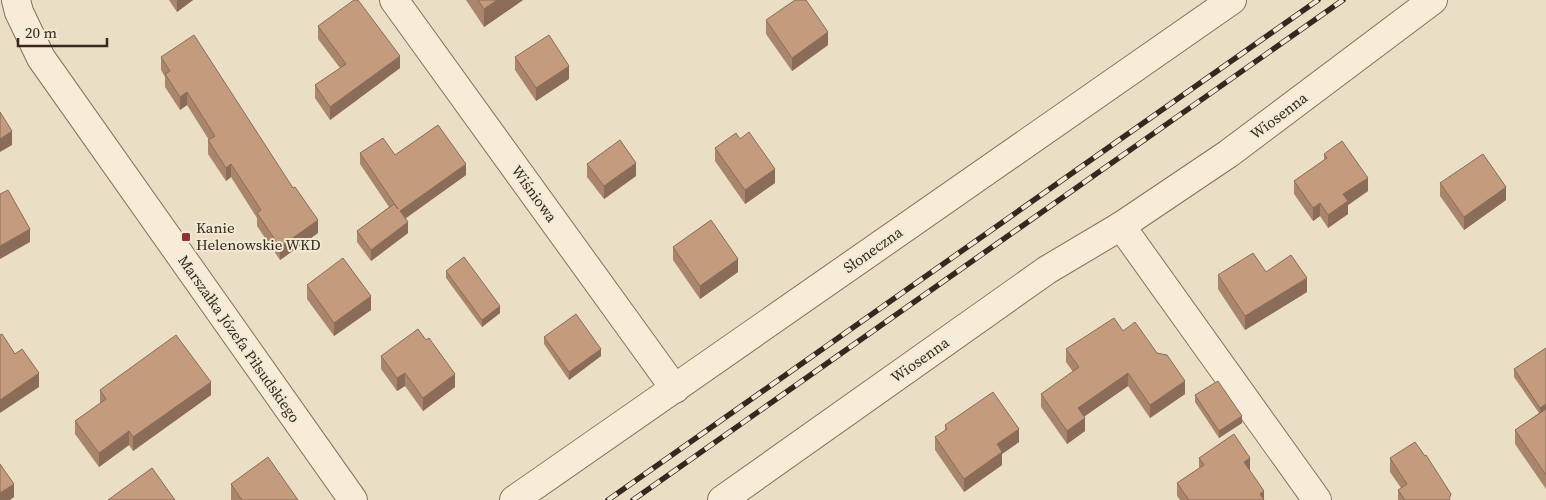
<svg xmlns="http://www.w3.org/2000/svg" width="1546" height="500" font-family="'Source Serif 4',serif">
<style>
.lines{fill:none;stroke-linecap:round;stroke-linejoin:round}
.minor-casing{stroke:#84715d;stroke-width:30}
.minor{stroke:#f6ecd7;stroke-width:28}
.rail-casing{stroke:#35291f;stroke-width:5.5}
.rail{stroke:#f2e9d4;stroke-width:4;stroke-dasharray:11;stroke-linecap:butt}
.wall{fill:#a9856c}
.shaded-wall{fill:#8a6c58}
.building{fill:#c59b7e;stroke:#8a6c58}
.poi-dot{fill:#8e3233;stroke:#f2e9d4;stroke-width:2}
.labels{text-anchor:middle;stroke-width:4;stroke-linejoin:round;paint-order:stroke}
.street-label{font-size:15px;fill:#35291f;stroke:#f2e9d4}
.poi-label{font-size:15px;fill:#35291f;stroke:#f2e9d4;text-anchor:start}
</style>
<rect width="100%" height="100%" fill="#eadfc5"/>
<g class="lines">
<g class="minor-casing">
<g id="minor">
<path d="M16,0L19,12L41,58L353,500"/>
<path d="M394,0L675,389"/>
<path d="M1121,226L1317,500"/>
<path d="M514,500L1232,0"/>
<path d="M722,500L1047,270L1121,226L1228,154L1433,0"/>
</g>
</g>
<use href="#minor" class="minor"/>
<g class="rail-casing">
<g id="rail">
<path d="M608,500L1318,0"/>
<path d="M633,500L1343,0"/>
</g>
</g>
<use href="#rail" class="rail"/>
</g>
<g class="wall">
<path d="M169,0H193L177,12Z"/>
<path d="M466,0H523L484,27Z"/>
<path d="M766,20L828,45L792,71L766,34Z"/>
<path d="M318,26L400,68L330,120L315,98V85L340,68L318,39Z"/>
<path d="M161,57L318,233L280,260L257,226V218L231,177L226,181L208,154V140H209L187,105L180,110L165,87V77L161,70Z"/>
<path d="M515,57L569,79L536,101L515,70Z"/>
<path d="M740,139L775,183L745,204L715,161V148Z"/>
<path d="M360,153L395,155L466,175L405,219L408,233L371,261L357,242V231L389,207L360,164Z"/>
<path d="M1324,154L1368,191L1348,205V214L1328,228L1320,216L1313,221L1294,194V181L1324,160Z"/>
<path d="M587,164L636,176L604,199L587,177Z"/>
<path d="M1440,183L1506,200L1464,230L1440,196Z"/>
<path d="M673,247L738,272L700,299L673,260Z"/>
<path d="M446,271L500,313L482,327L446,278Z"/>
<path d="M1266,272L1307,292L1245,330L1218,289V275Z"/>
<path d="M307,285L371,310L334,336L307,299Z"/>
<path d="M1123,331L1185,394L1150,418L1128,386L1084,416L1085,431L1067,444L1041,407V394L1073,372L1066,362V349Z"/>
<path d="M544,337L601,356L569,380L544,344Z"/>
<path d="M426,340L455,387L423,411L405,386L397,391L381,369V356Z"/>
<path d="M1546,348V489L1515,444V430L1539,413L1514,377V369Z"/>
<path d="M100,390L211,395L133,451L129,445L99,467L75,434V421L100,404Z"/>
<path d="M1195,395L1242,423L1219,438L1195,402Z"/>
<path d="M945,425L1019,442L1002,454V465L964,492L935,450V437L945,431Z"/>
<path d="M1199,458L1250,472L1264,500H1180L1177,496V483L1199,468Z"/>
<path d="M1390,458L1451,500H1398V490L1401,488L1390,472Z"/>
<path d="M231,484L298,500H231Z"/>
</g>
<g class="shaded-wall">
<path d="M177,0H193L177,12Z"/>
<path d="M497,0H523L484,27V9Z"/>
<path d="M828,32V45L792,71V58Z"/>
<path d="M400,56V68L330,120V107Z"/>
<path d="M569,66V79L536,101V88Z"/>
<path d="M187,92V105L180,110V97Z"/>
<path d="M12,131V145L0,152V139Z"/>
<path d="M636,163V176L604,199V186Z"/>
<path d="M231,164V177L226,181V168Z"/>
<path d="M466,164V175L400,222V211Z"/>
<path d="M775,169V183L745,204V190Z"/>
<path d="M1368,178V191L1348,205V214L1328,228V215L1343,194Z"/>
<path d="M1506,187V200L1464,230V217Z"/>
<path d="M1320,203V216L1313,221V208Z"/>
<path d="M318,220V233L280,260V247Z"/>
<path d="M408,222V233L371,261V250Z"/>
<path d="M30,229V242L0,259V246Z"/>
<path d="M738,259V272L700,299V286Z"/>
<path d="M1307,278V292L1245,330V316Z"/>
<path d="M371,296V310L334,336V323Z"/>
<path d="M500,306V313L482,327V320Z"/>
<path d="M601,349V356L569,380V372Z"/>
<path d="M39,373V387L0,413V400Z"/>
<path d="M405,373V386L397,391V378Z"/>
<path d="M1128,373V386L1078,421V408Z"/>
<path d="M455,374V387L423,411V398Z"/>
<path d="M1185,381V394L1150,418V405Z"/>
<path d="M211,382V395L133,451V437Z"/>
<path d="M1546,404V411L1540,415V408Z"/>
<path d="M1242,416V423L1219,438V431Z"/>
<path d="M1085,418V431L1067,444V431Z"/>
<path d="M1019,429V442L1002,454V465L964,492V479L997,444Z"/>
<path d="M129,431V445L99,467V453Z"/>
<path d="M1250,458V472L1244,462Z"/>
<path d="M14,484V497L10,500H0V493Z"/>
<path d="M1264,491V500L1260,494Z"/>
</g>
<g class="building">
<path d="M354,0H358L400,56L330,107L315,85L346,64L318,26Z"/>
<path d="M478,0H497L484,9Z"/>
<path d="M795,0H806L828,32L792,58L766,20Z"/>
<path d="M194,35L293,188L295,187L318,220L280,247L257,213L261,210L231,164L226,168L208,140L215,136L187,92L180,97L165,74L170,71L161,57Z"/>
<path d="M549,35L569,66L536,88L515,57Z"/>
<path d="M0,112L12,131L0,139Z"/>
<path d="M438,125L466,164L400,211L408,222L371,250L357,231L394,204L398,209L360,153L383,138L395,155Z"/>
<path d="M749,132L775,169L745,190L715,148L736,133L740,139Z"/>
<path d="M620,140L636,163L604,186L587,164Z"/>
<path d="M1342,141L1368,178L1343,194L1348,201L1328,215L1320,203L1313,208L1294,181L1327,158L1324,154Z"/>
<path d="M1483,154L1506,187L1464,217L1440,183Z"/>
<path d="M8,190L30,229L0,246V194Z"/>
<path d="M711,220L738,259L700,286L673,247Z"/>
<path d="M1253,253L1266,272L1291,255L1307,278L1245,316L1218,275Z"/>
<path d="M464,257L500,306L482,320L446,271Z"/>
<path d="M343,258L371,296L334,323L307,285Z"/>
<path d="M576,314L601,349L569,372L544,337Z"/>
<path d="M1114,318L1123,331L1135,322L1157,353L1167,355L1185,381L1150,405L1128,373L1078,408L1085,418L1067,431L1041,394L1079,367L1066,349Z"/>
<path d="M418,329L426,340L429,338L455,374L423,398L405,373L397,378L381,356Z"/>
<path d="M2,334L15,354L22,349L39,373L0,400V335Z"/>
<path d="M176,335L211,382L133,437L129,431L99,453L75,421L106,399L100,390Z"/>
<path d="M1546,348V404L1540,408L1514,369Z"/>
<path d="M1218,381L1242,416L1219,431L1195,395Z"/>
<path d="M993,392L1019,429L997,444L1002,452L964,479L935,437L947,429L945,425Z"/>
<path d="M1546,409V475L1515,430Z"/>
<path d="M1234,434L1250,458L1244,462L1264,491L1260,494L1264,500H1189L1177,483L1204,465L1199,458Z"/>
<path d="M1415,442L1425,456L1426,455L1451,494L1449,500H1405L1398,490L1407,484L1390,458Z"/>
<path d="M268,457L298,500H242L231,484Z"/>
<path d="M0,464L14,484L0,493Z"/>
<path d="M152,468L175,500H108Z"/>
</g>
<rect class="poi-dot" x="181" y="232" width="10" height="10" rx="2.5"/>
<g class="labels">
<g class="street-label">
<text transform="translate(1279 116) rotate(-37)" y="5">Wiosenna</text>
<text transform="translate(534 194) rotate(54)" y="5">Wiśniowa</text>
<text transform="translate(873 250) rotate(-35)" y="5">Słoneczna</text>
<text transform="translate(239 339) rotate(55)" y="5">Marszałka Józefa Piłsudskiego</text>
<text transform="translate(920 360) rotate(-35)" y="5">Wiosenna</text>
</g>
<g class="poi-label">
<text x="196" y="233">Kanie<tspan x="196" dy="17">Helenowskie WKD</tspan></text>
</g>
</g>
<path d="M18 38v8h89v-8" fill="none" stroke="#35291f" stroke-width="2.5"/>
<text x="25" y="38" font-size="15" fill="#35291f" stroke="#f2e9d4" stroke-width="4" paint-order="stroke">20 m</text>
</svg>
